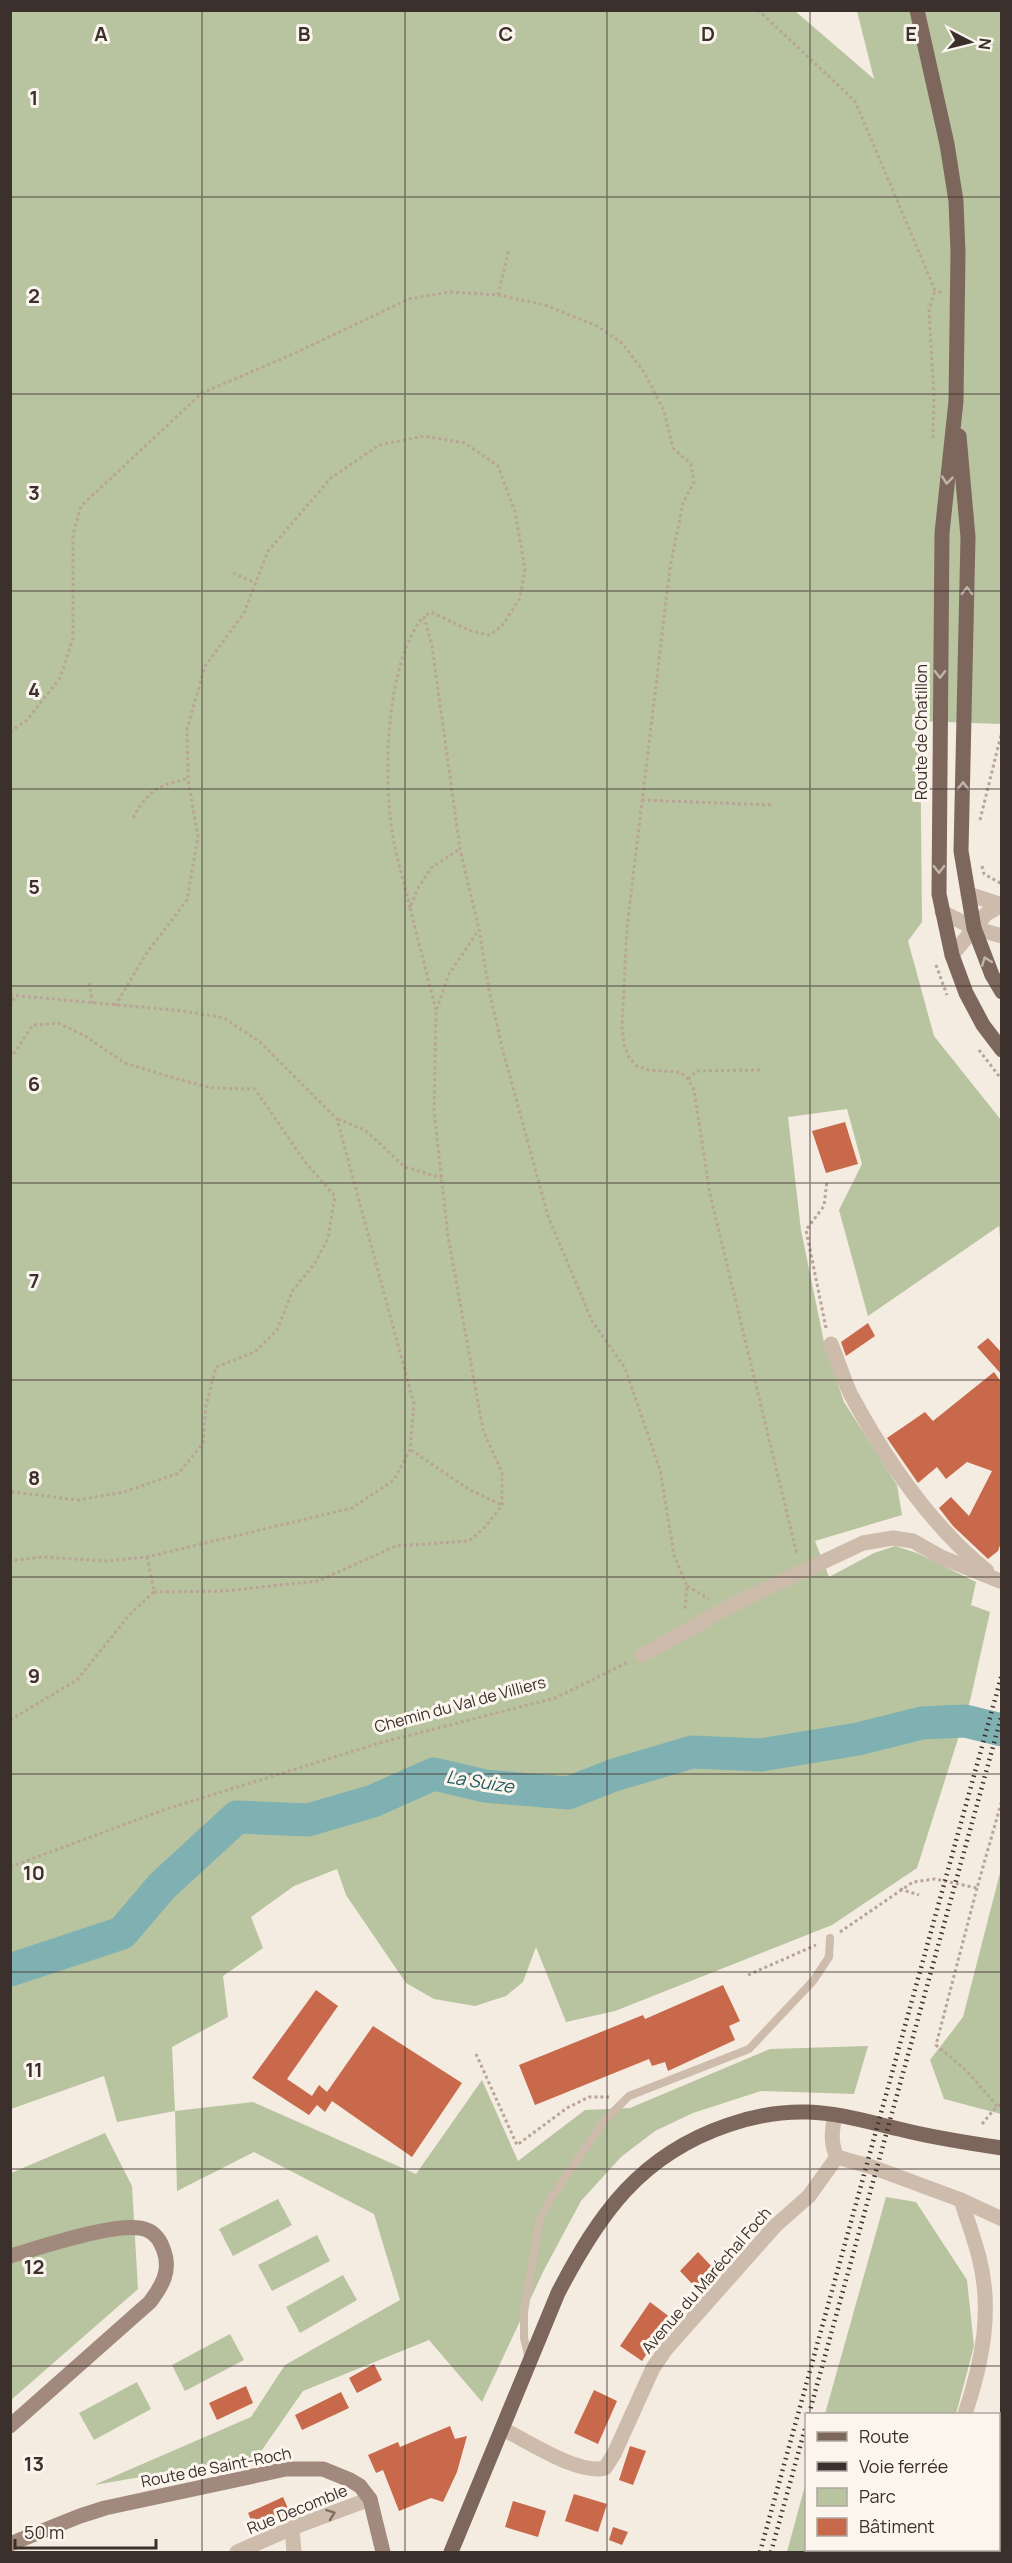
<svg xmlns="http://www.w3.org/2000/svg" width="1012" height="2563" font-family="Manrope,sans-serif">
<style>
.green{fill:#b8c4a0}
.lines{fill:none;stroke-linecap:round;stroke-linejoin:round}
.river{stroke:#7fb0b2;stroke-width:33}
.building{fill:#c8694b}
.path{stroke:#b9a596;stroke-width:3;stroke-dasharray:3 3;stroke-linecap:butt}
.service{stroke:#cdbbac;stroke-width:8}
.minor{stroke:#cdbbac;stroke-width:15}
.secondary{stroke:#a18a7d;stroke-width:15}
.primary{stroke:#7d675c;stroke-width:15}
.rail{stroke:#3b302b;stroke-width:4.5;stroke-dasharray:1.5 4.5;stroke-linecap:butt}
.oneway{stroke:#c2b5ac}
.oneway2{stroke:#7d6f65}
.grid{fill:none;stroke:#3b302b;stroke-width:1.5;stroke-opacity:0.55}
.labels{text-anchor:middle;stroke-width:6;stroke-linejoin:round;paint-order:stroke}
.street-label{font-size:16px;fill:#3b302b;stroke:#fbf5ee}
.water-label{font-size:18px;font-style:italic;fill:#1f5a5e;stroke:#fbf5ee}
.grid-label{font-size:20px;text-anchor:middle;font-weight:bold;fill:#3b302b;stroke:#fbf5ee;stroke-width:6;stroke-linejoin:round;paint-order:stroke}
</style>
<rect width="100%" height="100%" fill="#f4ebe1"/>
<g class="green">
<path d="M10,11H795L874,79L857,11H1002L1001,724L920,721L922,922L908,941L934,1036L1001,1120V1248L999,1226L868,1316L839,1210L862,1164L847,1109L788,1117L801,1230L824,1342L844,1402L897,1485L902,1515L815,1541L829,1577L874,1553L895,1546L917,1553L976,1582L971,1605L990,1612L970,1701L917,1868L832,1925L615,2011L566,2022L536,1947L523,1982L506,1996L475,2006L434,1999L406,1983L346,1895L337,1869L294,1886L251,1917L263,1948L223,1976L228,2017L172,2047L175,2111L253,2102L416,2174L482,2080L518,2161L585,2110L630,2108L770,2049L868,2046L854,2094L761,2091L693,2113L655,2131L621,2157L581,2201L544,2270L482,2402L429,2340L303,2391L257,2457L94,2485L251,2417L285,2365L400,2300L374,2214L254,2152L177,2191L175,2111L117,2122L104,2076L11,2109Z"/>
<path d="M1001,1869L1002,2114H1001L944,2099L930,2060L963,2017Z"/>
<path d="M105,2133L132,2186L138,2289L11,2400V2173Z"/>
<path d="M886,2197L916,2202L967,2280L974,2346L956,2414H825Z"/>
<path d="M278,2199L292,2225L233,2256L219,2229Z"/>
<path d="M317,2235L330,2261L272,2291L258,2265Z"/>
<path d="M343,2275L357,2300L300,2333L286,2307Z"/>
<path d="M230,2334L244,2360L185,2391L172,2365Z"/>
<path d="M137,2382L151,2409L94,2440L79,2413Z"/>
<path d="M806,2482V2550H903L902,2552H787Z"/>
</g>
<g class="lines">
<path class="river" d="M10,1970L122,1933L162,1886L237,1817L308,1820L373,1801L434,1774L485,1786L568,1793L614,1775L692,1752L761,1755L858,1739L922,1723L965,1721L1002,1730"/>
</g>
<g class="building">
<path d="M845,1122L858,1164L826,1173L812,1131Z"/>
<path d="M868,1323L875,1336L846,1356L841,1342Z"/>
<path d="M988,1338L1002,1353V1375L977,1347Z"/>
<path d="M994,1372L1002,1383V1540L998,1551L988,1559L953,1526L939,1508L951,1497L969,1516L992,1471L967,1462L946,1479L937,1467L918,1483L887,1438L925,1412L933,1421Z"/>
<path d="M723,1985L740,2021L729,2026L735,2040L668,2071L665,2062L652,2066L649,2059L535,2105L519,2065L643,2015L645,2019Z"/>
<path d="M316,1990L338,2006L287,2079L312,2096L319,2085L327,2092L373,2026L462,2083L412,2157L332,2101L325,2112L317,2105L309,2115L252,2078Z"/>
<path d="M698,2252L715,2270L697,2289L680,2271Z"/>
<path d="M650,2302L671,2318L642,2361L620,2346Z"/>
<path d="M374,2364L382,2380L357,2393L349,2378Z"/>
<path d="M246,2386L253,2403L217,2420L209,2403Z"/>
<path d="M594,2390L617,2401L598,2444L574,2433Z"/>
<path d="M341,2392L349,2408L302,2430L295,2415Z"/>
<path d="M450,2426L455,2439L467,2436L457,2472L443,2502L431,2498L399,2511L383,2470L376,2473L368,2455L398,2442L400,2447Z"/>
<path d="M630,2446L646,2451L633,2485L619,2480Z"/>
<path d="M574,2494L607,2504L598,2532L565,2521Z"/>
<path d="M283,2497L290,2513L255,2529L248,2513Z"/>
<path d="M513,2501L546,2511L538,2537L505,2527Z"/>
<path d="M613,2527L628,2532L622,2545L609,2540Z"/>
</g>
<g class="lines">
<g class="path">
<path d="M758,10L855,101L935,290L943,293"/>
<path d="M498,295L509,250"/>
<path d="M933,438L934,399L929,310L935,290"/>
<path d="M233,573L255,583"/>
<path d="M10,732L27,720L60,678L73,638V535L81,506L202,393L293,354L409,299L449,292L498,295L545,305L597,326L622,343L644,372L664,411L673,448L691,464L694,482L683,503L670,568L627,927L622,1027L624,1044L629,1058L637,1066L649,1070L680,1072L688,1079L694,1090L710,1194L797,1555"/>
<path d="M642,800L773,805"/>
<path d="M133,818C147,792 158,784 188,779"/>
<path d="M980,820L1002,731"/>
<path d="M982,866L984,874L1002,884"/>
<path d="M410,908C404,882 396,857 392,831C383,775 386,660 424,616"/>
<path d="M936,965L947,995"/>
<path d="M89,983L93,1004"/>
<path d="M10,995L184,1011L224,1018L260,1042L337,1119L414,1404L410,1450L394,1480L352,1508L147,1557L106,1561L42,1557L10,1561"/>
<path d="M10,1006L15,997"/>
<path d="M115,1006L146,954L187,900L198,837L188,779L187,729L205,666L244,613L268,551L331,478L379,445L424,436L465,443L498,466L515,512L525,569L520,598L502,626L490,635L471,631L431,612L424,616L432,646L460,849L479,929L489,990L503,1051L548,1216L592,1321L625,1368L660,1470L674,1555L687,1586L685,1611"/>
<path d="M436,1010L410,908L418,888L431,868L460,849"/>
<path d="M979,1050L1002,1080"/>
<path d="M10,1059L33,1025L58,1023L85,1036L125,1063L170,1077L212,1088L255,1089L305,1162L335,1196L328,1238L315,1263L293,1290L277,1330L255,1352L216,1367L206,1406L203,1443L179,1473L124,1492L78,1500L13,1492L10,1494"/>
<path d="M688,1079L697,1071L762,1070"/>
<path d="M338,1119L365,1130L405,1167L442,1178"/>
<path d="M826,1328L806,1230L824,1206L827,1181"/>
<path d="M411,1450L470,1490L502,1505"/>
<path d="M687,1586L709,1599"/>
<path d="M154,1592L226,1591L318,1581L396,1546L469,1541L486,1526L502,1505V1473L483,1430L448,1236L434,1111L436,1011L449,974L478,931"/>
<path d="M10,1720L77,1680L130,1614L154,1592L147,1557"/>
<path d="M10,1867L166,1809L383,1742L555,1698L628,1662"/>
<path d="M977,1888L936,2045L967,2071L997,2106"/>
<path d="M900,1889L919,1895"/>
<path d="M840,1932L913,1882L935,1879L977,1888L1002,1800"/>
<path d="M748,1975L816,1945"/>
<path d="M476,2054L517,2145L567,2108L589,2097H609"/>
<path d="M982,2124L997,2106L1002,2105"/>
</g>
<g class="service">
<path d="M529,2359L524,2338V2312L540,2219L551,2198L603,2122L629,2096L749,2049L813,1981L829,1957L830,1938"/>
<path d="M998,2420H1002"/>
<path d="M998,2504H1002"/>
</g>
<g class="minor">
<path d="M968,894L1002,905"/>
<path d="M942,912L974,928L1002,936"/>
<path d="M952,955L986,914L1002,905"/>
<path d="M831,1344C838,1360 843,1379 851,1395C886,1460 929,1524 987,1571"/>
<path d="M643,1655L732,1605L863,1543L893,1538L913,1541L941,1557L1000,1581"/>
<path d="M835,2115C832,2130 830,2143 837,2157L872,2167L961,2200C967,2219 974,2238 979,2257C993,2311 982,2363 965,2414"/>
<path d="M961,2200L1002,2219"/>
<path d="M503,2429C529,2442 578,2475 605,2468L614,2454L653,2368L666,2349L775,2226L809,2196L837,2157"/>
<path d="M292,2528L294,2552"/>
<path d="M918,2550L932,2552"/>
<path d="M237,2552L292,2528L370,2499"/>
</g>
<g class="secondary">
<path d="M10,2256C39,2248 122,2219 147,2230C155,2233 161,2242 164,2251C171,2271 162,2286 150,2302L10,2426"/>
<path d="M10,2544L80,2516L105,2508L286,2469H323L350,2480L360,2486L370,2499L383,2552"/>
</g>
<g class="primary">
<path d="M917,10L947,144L956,201L958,253L956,401L942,533L939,894L952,955L966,993L983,1025L1002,1050"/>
<path d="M959,436L968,537L961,851L974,928L992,975L1002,992"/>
<path d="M451,2552L558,2293C599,2214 640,2155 728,2125C754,2116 780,2111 808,2112C840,2113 872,2123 903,2130C935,2138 968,2143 1002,2148"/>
</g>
<g class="rail">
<path d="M809,2414L1002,1714"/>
<path d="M760,2552L1002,1674"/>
<path d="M771,2552L806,2425"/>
</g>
</g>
<defs><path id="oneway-chevron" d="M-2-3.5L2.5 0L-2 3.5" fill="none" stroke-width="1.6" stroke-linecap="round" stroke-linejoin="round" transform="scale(1.5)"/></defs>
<g class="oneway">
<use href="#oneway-chevron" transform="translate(947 480) rotate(96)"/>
<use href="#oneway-chevron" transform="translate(967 591) rotate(-89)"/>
<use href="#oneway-chevron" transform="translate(940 674) rotate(91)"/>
<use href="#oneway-chevron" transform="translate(963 786) rotate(-89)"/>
<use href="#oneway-chevron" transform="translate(939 869) rotate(90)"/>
<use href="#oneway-chevron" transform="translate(986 961) rotate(-111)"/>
</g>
<use class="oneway2" href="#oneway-chevron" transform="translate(331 2514) rotate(-20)"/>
<path class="grid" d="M202,10V2552M405,10V2552M607,10V2552M810,10V2414M10,197H1002M10,394H1002M10,591H1002M10,789H1002M10,986H1002M10,1183H1002M10,1380H1002M10,1577H1002M10,1774H1002M10,1972H1002M10,2169H1002M10,2366H1002M810,2550V2552"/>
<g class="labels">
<g class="street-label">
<text transform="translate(921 732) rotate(-90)" y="6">Route de Chatillon</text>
<text transform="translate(460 1704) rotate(-15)" y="6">Chemin du Val de Villiers</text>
<text transform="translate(706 2280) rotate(-49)" y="6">Avenue du Maréchal Foch</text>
<text transform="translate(216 2467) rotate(-11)" y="6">Route de Saint-Roch</text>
<text transform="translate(297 2509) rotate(-22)" y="6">Rue Decomble</text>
</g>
<g class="water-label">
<text transform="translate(480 1782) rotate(9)" y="6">La Suize</text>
</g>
</g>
<g class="grid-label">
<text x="101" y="41">A</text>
<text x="304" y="41">B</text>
<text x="506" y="41">C</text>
<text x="708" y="41">D</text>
<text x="911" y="41">E</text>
<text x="34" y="105">1</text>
<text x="34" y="303">2</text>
<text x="34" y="500">3</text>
<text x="34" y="697">4</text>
<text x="34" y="894">5</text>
<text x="34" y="1091">6</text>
<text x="34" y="1288">7</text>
<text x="34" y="1485">8</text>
<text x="34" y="1683">9</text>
<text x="34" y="1880">10</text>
<text x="34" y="2077">11</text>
<text x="34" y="2274">12</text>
<text x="34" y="2471">13</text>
</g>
<rect width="1012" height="2563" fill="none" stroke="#3b302b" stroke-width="24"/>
<rect x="805" y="2413" width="195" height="138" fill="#fbf5ee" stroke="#aea6a0" stroke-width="1.5"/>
<rect x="817" y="2432" width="30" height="9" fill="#7d675c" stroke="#aea6a0" stroke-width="1.5"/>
<text x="859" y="2443" font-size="18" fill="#3b302b">Route</text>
<rect x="817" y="2462" width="30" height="9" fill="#3b302b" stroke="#aea6a0" stroke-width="1.5"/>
<text x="859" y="2473" font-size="18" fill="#3b302b">Voie ferrée</text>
<rect x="817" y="2488" width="30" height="18" fill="#b8c4a0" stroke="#aea6a0" stroke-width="1.5"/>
<text x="859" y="2503" font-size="18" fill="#3b302b">Parc</text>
<rect x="817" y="2518" width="30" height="18" fill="#c8694b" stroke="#aea6a0" stroke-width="1.5"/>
<text x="859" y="2533" font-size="18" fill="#3b302b">Bâtiment</text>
<g transform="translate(970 42) rotate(97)" stroke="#fbf5ee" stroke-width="4.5" paint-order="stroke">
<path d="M0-4.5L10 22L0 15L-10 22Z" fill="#3b302b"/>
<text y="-9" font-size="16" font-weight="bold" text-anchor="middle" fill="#3b302b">N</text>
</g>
<path d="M15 2539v9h141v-9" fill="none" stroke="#3b302b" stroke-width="3"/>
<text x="24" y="2539" font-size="18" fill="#3b302b" stroke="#fbf5ee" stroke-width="4.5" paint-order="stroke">50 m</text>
</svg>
